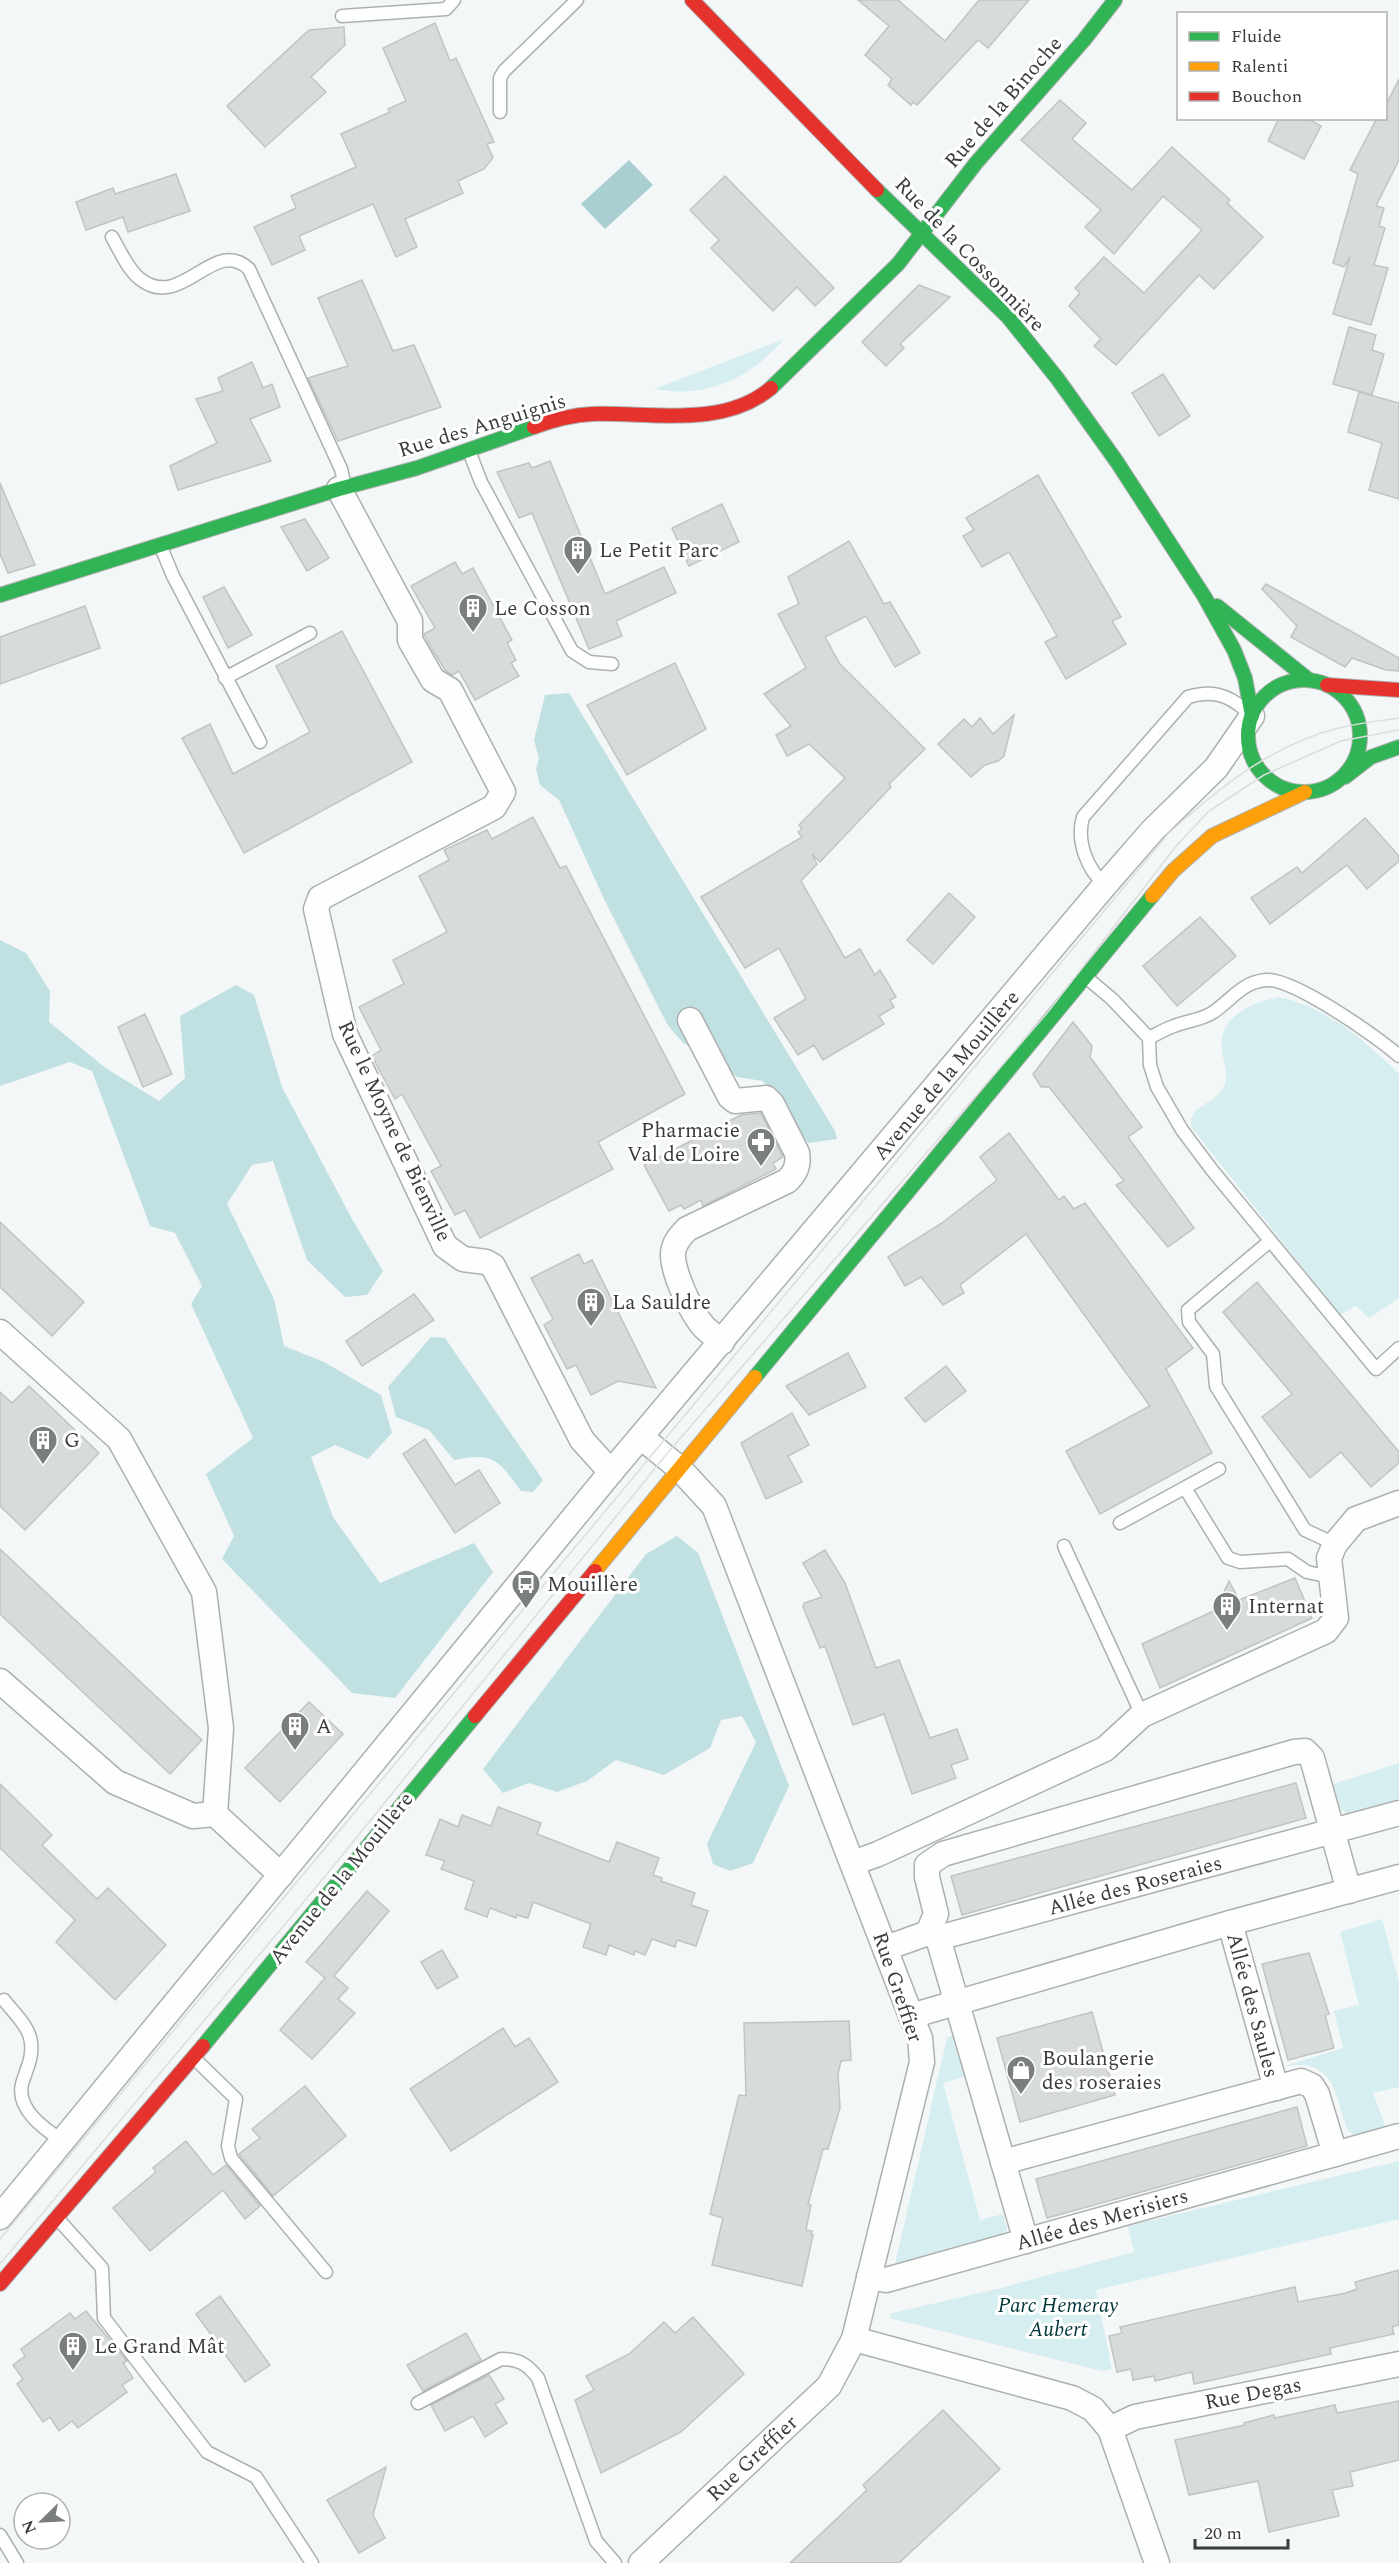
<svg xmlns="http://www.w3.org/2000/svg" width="1399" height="2563" font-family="Spectral,serif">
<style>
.green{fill:#d7eef0}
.forest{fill:#c1e0e2}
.water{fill:#aacfd2}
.building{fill:#d8dbdb;stroke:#c2c4c4;stroke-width:1.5}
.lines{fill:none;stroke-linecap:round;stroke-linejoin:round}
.lane-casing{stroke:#aeb0b0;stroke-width:15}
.street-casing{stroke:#aeb0b0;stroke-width:27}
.fast-casing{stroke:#aeb0b0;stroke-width:16}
.slow-casing{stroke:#aeb0b0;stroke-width:16}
.jam-casing{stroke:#aeb0b0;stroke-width:16}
.lane{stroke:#fdfefe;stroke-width:12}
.street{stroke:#fdfefe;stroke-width:24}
.fast{stroke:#30b455;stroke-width:14}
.slow{stroke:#ff9f0a;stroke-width:14}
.jam{stroke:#e5322d;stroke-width:14}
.tram{stroke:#dddede;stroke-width:1.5}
.labels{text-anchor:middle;stroke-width:6;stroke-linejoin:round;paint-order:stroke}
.street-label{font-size:21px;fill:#3a3d3d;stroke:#fff}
.poi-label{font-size:21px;fill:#3a3d3d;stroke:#fff;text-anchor:start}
.park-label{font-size:21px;font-style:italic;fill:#003539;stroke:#fff}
</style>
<rect width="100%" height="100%" fill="#f3f7f7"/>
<g class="green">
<path d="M784,339C751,378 706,399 654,389Z"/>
<path d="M1279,997C1326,1007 1366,1041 1399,1074V1298L1369,1318L1356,1306L1340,1315L1192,1128C1185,1109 1212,1104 1221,1091C1231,1078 1224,1066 1222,1051C1217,1017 1252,1002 1279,997Z"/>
<path d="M1399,1763V1799L1347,1814L1340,1808L1333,1784Z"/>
<path d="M1382,1919L1399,1982V2087L1373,2093L1386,2128L1355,2135L1348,2131C1339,2111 1338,2075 1312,2067C1304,2064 1292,2066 1284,2066L1343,2048L1334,2011L1359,2005L1340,1932Z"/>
<path d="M953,2035L966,2076L943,2083L980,2220L1003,2214L1007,2229L999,2241L895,2264L947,2038Z"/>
<path d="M1399,2161V2219L1096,2290L1112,2369L1102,2371L889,2318L892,2313L997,2289L1134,2252L1128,2226Z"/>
</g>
<g class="forest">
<path d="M569,693L835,1131L837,1139L808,1143L763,1081L737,1077L682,1042L667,1024L604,899L559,800L540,785L536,769L539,758L534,740L545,695Z"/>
<path d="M0,940L26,953L50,991L49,1022L107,1069L159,1101L185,1078L180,1016L236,985L254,995L282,1087L352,1219L383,1271L367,1295L345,1297L307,1260L273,1161L252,1165L227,1204L274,1299L284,1346L324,1362L381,1395L392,1433L368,1459L335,1445L311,1457L333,1517L380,1583L474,1543L493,1572L395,1698L352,1693L222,1559L234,1536L206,1474L253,1438L191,1304L202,1286L175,1233L150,1226L92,1071L70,1062L0,1086Z"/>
<path d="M431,1337L445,1338L543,1480L533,1492L521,1491C498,1460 494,1452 454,1460L429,1430L396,1417L388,1387Z"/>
<path d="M677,1536L698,1553L789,1786L753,1863L730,1871L713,1864L707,1844L756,1742L742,1716L721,1720L710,1748L664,1775L616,1760L587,1781L557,1792L529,1783L503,1793L483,1769L646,1554Z"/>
</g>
<path class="water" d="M629,160L653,185L605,229L581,204Z"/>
<g class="building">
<path d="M858,0H898L945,41L979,0H1029L988,48L978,40L917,105L913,102L911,105L888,85L892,79L865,55L889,26Z"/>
<path d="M435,23L450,61L456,58L494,142L487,144L493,158L484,169L458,181L463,193L405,219L417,247L396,257L373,204L299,236L305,250L272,265L254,227L296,208L291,196L356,167L341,134L390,112L388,109L406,101L383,48Z"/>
<path d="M344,27L345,45L311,77L326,92L265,147L227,106L309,30Z"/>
<path d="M1399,79V160L1376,206L1384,208L1379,226L1385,228L1374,265L1388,268L1371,325L1333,314L1350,257L1344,267L1333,263L1358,174L1350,170L1377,118H1386V105Z"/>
<path d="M1060,100L1086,123L1072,139L1132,190L1172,147L1230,200L1227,203L1263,237L1214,289L1199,275L1116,365L1094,346L1101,339L1069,306L1080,293L1075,288L1104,257L1144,293L1202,230L1163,196L1114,254L1085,227L1101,210L1021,140Z"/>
<path d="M1279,118H1307L1321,126L1304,159L1268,141Z"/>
<path d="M176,174L190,211L128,232L123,217L86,230L76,202L113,188L115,194Z"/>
<path d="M725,176L834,288L815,306L797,287L773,311L711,248L719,240L690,210Z"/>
<path d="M362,280L393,351L414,345L441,407L338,441L308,378L348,366L318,298Z"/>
<path d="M919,285L950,297L900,344L904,348L886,366L862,342Z"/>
<path d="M1349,327L1376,335L1372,350L1384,354L1372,395L1333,384Z"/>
<path d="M252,362L263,388L272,384L280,407L250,419L271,461L178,490L170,466L217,443L196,399L223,391L218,378Z"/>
<path d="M1163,374L1190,416L1159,436L1132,393Z"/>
<path d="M1359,392L1399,403V499L1369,490L1382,443L1348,432Z"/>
<path d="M550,461L605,594L664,567L676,593L616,621L622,636L589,649L532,513L519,518L497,472L529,463L532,468Z"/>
<path d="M1038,475L1121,617L1112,621L1126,644L1066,679L1045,642L1057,636L1009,552L982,567L963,536L974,530L966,518Z"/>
<path d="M0,483L35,565L8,573L0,554Z"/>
<path d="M722,504L739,542L689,566L672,528Z"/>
<path d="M305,519L329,558L307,571L281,527Z"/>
<path d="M849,541L884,604L890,602L920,653L895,667L866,616L825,637L840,664L925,749L889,784L891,787L820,862L812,854L817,864L801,881L845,958L860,949L875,975L880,970L896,997L890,1000L894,1007L879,1016L884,1024L823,1060L814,1045L798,1055L774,1018L806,999L779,948L745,968L701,897L802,837L798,832L802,829L799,825L845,778L809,744L787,756L776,735L791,726L764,694L806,668L778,614L799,604L788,577Z"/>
<path d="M455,562L462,574L473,568L512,640L507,643L516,660L511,663L519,676L475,700L459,671L452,675L445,670L432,649L424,634L435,628L411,586Z"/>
<path d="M1266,584L1399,658V671L1386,670L1352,658L1345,667L1291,637L1297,626L1262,589Z"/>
<path d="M224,587L252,635L228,648L203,597Z"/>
<path d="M85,606L100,648L0,684V637Z"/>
<path d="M342,631L412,762L244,853L182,738L210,724L233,774L310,732L276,666Z"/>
<path d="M675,663L706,729L627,775L587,705Z"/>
<path d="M1014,715L1004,756L998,761L985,765L971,777L938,744L964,719L972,727L980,718L993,734Z"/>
<path d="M533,817L560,868L566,866L685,1094L598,1142L613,1169L480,1238L465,1210L455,1215L431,1171L441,1166L402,1094L395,1099L377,1066L372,1056L381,1050L359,1007L404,984L393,960L447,932L419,876L449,860L444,850L487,830L492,839Z"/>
<path d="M1365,818L1399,856V861L1367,889L1347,865L1270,924L1251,898L1297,867L1302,873Z"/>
<path d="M949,893L975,917L933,964L907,940Z"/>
<path d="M1200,917L1236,956L1177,1006L1143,966Z"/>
<path d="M145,1014L172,1074L143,1087L118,1027Z"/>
<path d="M1073,1022L1092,1046L1090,1057L1142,1127L1128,1137L1194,1228L1168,1247L1116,1185L1124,1181L1049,1087H1041L1033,1074Z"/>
<path d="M761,1113L783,1157L773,1163L776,1169L703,1206L701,1200L684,1209L681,1205L669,1211L644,1165L741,1115Z"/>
<path d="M1009,1133L1059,1200L1064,1196L1074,1209L1085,1203L1193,1348L1166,1369L1212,1453L1100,1514L1066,1451L1150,1406L1026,1234L960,1285L964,1293L943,1305L921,1277L905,1286L888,1257L942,1223L997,1180L980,1157Z"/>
<path d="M0,1222L84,1302L52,1336L0,1287Z"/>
<path d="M579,1254L584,1264L592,1260L656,1388L618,1381L591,1395L576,1365L567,1369L544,1325L553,1319L531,1278Z"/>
<path d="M1257,1282L1399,1452V1463L1371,1487L1341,1452L1310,1478L1262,1417L1292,1394L1223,1312Z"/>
<path d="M414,1294L434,1320L362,1366L346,1341Z"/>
<path d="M848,1353L866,1387L809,1415L786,1386Z"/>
<path d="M946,1366L966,1391L925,1422L905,1398Z"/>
<path d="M29,1386L99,1453L25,1530L0,1506V1392L12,1403Z"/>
<path d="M792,1413L809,1445L788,1456L802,1482L766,1499L741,1443Z"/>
<path d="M425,1439L455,1485L479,1470L500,1503L455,1533L403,1454Z"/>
<path d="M0,1549L202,1740L170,1774L0,1614Z"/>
<path d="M825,1550L845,1583L876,1668L899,1660L930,1738L957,1729L968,1759L951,1765L956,1778L912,1794L884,1714L853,1725L825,1646L820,1648L803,1607L804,1603L822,1597L803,1563Z"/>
<path d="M1295,1578L1312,1618L1160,1688L1142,1644L1216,1610L1229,1581L1239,1600Z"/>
<path d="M309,1702L343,1734L280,1802L245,1768Z"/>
<path d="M1296,1783L1306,1818L962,1915L951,1876Z"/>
<path d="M0,1784L52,1835L42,1845L97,1899L108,1888L166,1945L115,2000L56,1942L75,1920L0,1848Z"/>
<path d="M498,1807L541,1823L537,1834L609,1862L617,1842L659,1858L653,1875L662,1878L661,1881L695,1893L691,1905L708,1911L696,1946L677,1940L675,1947L652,1939L645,1955L635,1951L634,1955L609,1945L606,1955L583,1947L591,1924L533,1902L528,1918L517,1915L516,1918L490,1908L487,1917L465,1909L474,1881L441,1869L445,1861L426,1855L440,1819L458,1827L462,1815L491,1826Z"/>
<path d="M367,1891L389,1911L334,1976L348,1988L338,1999L355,2013L312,2059L280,2030L325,1978L306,1962Z"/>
<path d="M442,1950L458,1977L437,1989L421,1962Z"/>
<path d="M1309,1953L1329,2014L1325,2015L1334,2048L1288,2060L1262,1964Z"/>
<path d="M1092,2012L1115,2095L1020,2122L997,2038Z"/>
<path d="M849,2021L851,2060L841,2061L838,2074L840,2108L828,2149H823L808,2204L811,2205L806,2230L812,2231L811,2235H813L802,2286L712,2265L723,2218L710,2214L739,2095L746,2096L744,2023Z"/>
<path d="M503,2028L515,2047L529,2038L558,2082L451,2151L410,2089Z"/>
<path d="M305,2086L346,2136L273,2196L239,2154L260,2138L252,2129Z"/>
<path d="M1297,2107L1307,2146L1047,2218L1036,2179Z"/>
<path d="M186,2141L213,2175L226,2165L260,2206L245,2219L223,2190L150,2251L113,2208L156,2172L153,2168Z"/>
<path d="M1399,2270V2325L1392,2327L1394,2334L1330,2348L1331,2354L1194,2384L1192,2372L1155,2381L1154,2376L1133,2380L1131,2369L1117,2372L1109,2336L1122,2333L1120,2327L1295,2287L1298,2302L1346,2293L1357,2289L1355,2282Z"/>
<path d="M220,2296L270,2365L245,2382L196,2314Z"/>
<path d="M86,2311L127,2361L123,2363L133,2378L122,2385L127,2392L78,2428L72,2421L59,2431L50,2417L43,2422L17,2384L23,2379L13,2365L25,2356L21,2349L70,2313L75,2319Z"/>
<path d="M693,2317L744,2374L681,2432L601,2473L575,2400L594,2390L586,2376L629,2354L664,2322L675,2333Z"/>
<path d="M466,2333L481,2360L423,2391L407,2365Z"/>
<path d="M489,2375L504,2399L495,2404L507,2423L485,2437L473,2416L445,2431L431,2405Z"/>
<path d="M1399,2401V2460L1350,2472L1353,2486L1332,2490L1339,2516L1269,2532L1258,2481L1189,2495L1175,2440L1245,2425L1244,2423L1274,2415L1275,2418L1335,2405L1337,2413Z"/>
<path d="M943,2410L1000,2469L899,2563H790L867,2490L863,2485Z"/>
<path d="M386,2467L373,2515L385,2538L359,2553L327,2500Z"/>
</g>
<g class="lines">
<g class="lane-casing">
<g id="lane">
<path d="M342,16L446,9L454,0"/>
<path d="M500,112V78L504,71L577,0"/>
<path d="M112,237C119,249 128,270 140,279C182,312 214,235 249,269L341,469L345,486"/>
<path d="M469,451L481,482L572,651L589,662L612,664"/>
<path d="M161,547L173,576L260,742"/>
<path d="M225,678L310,633"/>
<path d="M1105,885C1087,869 1076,841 1083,817L1188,697C1210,690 1227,694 1244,709"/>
<path d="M1087,978L1112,999L1149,1038L1150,1065L1157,1087L1182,1130L1212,1170L1376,1369L1399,1348"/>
<path d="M1149,1038C1157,1034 1165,1029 1174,1026C1186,1021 1201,1020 1212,1013C1231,1001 1241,982 1266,980C1293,978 1378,1037 1399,1056"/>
<path d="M1270,1241L1188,1310L1189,1322L1213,1354L1216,1386L1305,1530L1335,1544"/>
<path d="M1185,1488L1228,1558L1240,1562L1288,1559L1307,1572L1331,1577"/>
<path d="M1120,1523L1219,1469"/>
<path d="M1064,1546L1142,1715"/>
<path d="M4,2000C13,2012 30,2027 31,2043C33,2058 26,2070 22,2084C16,2109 44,2129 63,2141"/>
<path d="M194,2058L236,2099L228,2146L231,2158L326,2272"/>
<path d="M58,2219L102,2268L104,2318L207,2452L256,2477L312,2563"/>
<path d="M418,2403L501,2359C519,2359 527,2364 538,2378L596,2541L615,2563"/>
<path d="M0,2535L17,2563"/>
</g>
</g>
<g class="street-casing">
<g id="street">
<path d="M339,489L410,621V640L433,680L450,690L503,792L494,807L320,898L316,909L345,1034L445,1246L463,1259L486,1262L493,1266L582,1440L611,1472"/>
<path d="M690,1020L730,1097L735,1101L766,1098L772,1104L797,1153C799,1164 796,1173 787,1181L687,1229C680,1236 674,1243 673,1253C672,1271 691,1313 704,1327C709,1332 716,1337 722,1342"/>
<path d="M0,1332L119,1439L204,1592L221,1728L215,1814"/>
<path d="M0,1681L115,1782L193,1816L215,1814L281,1875"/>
<path d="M853,1863L878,1854L1105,1749L1142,1715L1326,1631L1336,1618L1329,1558L1335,1544L1356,1519L1399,1503"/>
<path d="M1230,1923L1276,2088"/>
<path d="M928,1933L936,1914L927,1877V1865L943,1854L1294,1752L1305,1751L1312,1758L1349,1891"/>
<path d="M938,1938L1026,2241"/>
<path d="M886,1948L928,1933L938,1938L1399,1813"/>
<path d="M911,2016L1230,1923L1399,1877"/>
<path d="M1003,2162L1301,2081L1312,2086L1317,2094L1335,2154"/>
<path d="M0,2217L611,1472L1105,885L1152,831L1216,768L1252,716"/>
<path d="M869,2277L886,2280L1399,2136"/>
<path d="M854,2339L1072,2398L1093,2409L1110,2429L1157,2563"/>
<path d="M1110,2429L1135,2417L1399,2364"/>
<path d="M641,2563L829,2386L854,2339L922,2062L920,2038L911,2016L714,1506L679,1468L641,1437"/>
</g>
</g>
<g class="fast-casing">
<g id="fast">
<path d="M877,190L1008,317L1057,378L1117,462L1204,596L1234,650L1245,678L1252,716"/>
<path d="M771,388L898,264L976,163L1084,40L1115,0"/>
<path d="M0,595L339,489L417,468L534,427"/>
<path d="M1217,606L1309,680"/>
<circle cx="1304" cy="736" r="56"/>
<path d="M1345,777L1371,757L1399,747"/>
<path d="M755,1377L1152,896"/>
<path d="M203,2046L475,1716"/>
</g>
</g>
<g class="slow-casing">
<g id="slow">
<path d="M1152,896L1173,871L1212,836L1305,792"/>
<path d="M595,1571L755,1377"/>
</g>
</g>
<g class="jam-casing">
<g id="jam">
<path d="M692,0L877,190"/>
<path d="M534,427C553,420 571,415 592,414C649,412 723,429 771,388"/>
<path d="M1327,685L1399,690"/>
<path d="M475,1716L595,1571"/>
<path d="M0,2284L203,2046"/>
</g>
</g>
<use href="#lane" class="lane"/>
<use href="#street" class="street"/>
<use href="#fast" class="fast"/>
<use href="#slow" class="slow"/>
<use href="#jam" class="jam"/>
<g class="tram">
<path d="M0,2239L1168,834C1217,789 1273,744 1339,728C1359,723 1379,721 1399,718"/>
<path d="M0,2264L327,1874L665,1456L1048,1012L1177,845L1209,811L1264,775L1341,741L1399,730"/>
</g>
</g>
<defs>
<g id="building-pin" transform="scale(1.5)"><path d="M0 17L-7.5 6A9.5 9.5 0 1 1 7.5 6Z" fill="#7b7e7e" stroke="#fff"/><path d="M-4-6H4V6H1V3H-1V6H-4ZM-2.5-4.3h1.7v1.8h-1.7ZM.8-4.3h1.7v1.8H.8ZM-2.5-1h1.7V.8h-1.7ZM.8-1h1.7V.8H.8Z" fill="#fff"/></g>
<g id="pharmacy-pin" transform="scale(1.5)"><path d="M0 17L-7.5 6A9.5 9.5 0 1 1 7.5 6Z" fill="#7b7e7e" stroke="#fff"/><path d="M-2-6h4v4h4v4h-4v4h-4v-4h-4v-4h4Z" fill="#fff"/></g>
<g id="bus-pin" transform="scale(1.5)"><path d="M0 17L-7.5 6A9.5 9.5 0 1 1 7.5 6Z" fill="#7b7e7e" stroke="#fff"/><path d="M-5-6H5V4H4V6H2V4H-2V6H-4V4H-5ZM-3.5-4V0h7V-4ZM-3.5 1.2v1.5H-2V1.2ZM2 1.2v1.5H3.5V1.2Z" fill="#fff"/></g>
<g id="shop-pin" transform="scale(1.5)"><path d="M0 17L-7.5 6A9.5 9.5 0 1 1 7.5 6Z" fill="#7b7e7e" stroke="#fff"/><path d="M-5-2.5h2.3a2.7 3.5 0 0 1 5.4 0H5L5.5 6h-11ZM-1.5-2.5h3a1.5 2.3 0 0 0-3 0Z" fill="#fff"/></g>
</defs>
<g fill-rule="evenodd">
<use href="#building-pin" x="578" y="550"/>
<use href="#building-pin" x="473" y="608"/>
<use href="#pharmacy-pin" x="761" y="1142"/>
<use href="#building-pin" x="591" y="1302"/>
<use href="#building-pin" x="43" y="1440"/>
<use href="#bus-pin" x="526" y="1584"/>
<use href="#building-pin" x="1227" y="1606"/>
<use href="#building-pin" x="295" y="1726"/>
<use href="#shop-pin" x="1021" y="2070"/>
<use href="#building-pin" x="73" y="2346"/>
</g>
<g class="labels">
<g class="street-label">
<text transform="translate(1003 102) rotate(-49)" y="7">Rue de la Binoche</text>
<text transform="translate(970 254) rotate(46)" y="7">Rue de la Cossonnière</text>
<text transform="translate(482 425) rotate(-17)" y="7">Rue des Anguignis</text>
<text transform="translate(946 1075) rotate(-50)" y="7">Avenue de la Mouillère</text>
<text transform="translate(395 1131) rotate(65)" y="7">Rue le Moyne de Bienville</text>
<text transform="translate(341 1878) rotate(-51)" y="7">Avenue de la Mouillère</text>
<text transform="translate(1135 1885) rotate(-15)" y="7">Allée des Roseraies</text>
<text transform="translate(898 1987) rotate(71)" y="7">Rue Greffier</text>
<text transform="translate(1253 2005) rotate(75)" y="7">Allée des Saules</text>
<text transform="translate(1102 2219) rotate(-16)" y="7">Allée des Merisiers</text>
<text transform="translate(1253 2393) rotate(-11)" y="7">Rue Degas</text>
<text transform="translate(752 2458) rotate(-43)" y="7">Rue Greffier</text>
</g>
<g class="poi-label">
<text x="599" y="557">Le Petit Parc</text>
<text x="494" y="615">Le Cosson</text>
<text x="740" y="1137" text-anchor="end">Pharmacie<tspan x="740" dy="24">Val de Loire</tspan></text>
<text x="612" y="1309">La Sauldre</text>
<text x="64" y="1447">G</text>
<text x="547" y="1591">Mouillère</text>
<text x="1248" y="1613">Internat</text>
<text x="316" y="1733">A</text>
<text x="1042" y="2065">Boulangerie<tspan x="1042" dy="24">des roseraies</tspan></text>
<text x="94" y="2353">Le Grand Mât</text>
</g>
<g class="park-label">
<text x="1058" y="2312">Parc Hemeray<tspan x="1058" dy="24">Aubert</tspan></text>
</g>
</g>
<rect x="1177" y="12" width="210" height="108" fill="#ffffff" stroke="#b0b1b1" stroke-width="1.5"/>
<rect x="1189" y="32" width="30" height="9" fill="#30b455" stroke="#b0b1b1" stroke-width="1.5"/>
<text x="1231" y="42" font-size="18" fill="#3a3d3d">Fluide</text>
<rect x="1189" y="62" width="30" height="9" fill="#ff9f0a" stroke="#b0b1b1" stroke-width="1.5"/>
<text x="1231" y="72" font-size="18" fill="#3a3d3d">Ralenti</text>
<rect x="1189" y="92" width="30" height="9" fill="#e5322d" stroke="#b0b1b1" stroke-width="1.5"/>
<text x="1231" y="102" font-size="18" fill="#3a3d3d">Bouchon</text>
<g transform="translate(42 2521) rotate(246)"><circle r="28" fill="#ffffff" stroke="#b0b1b1" stroke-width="1.5"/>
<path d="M0-4.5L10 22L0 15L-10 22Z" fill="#7b7e7e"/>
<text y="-9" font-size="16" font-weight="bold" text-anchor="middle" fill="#3a3d3d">N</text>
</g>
<path d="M1195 2539v9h93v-9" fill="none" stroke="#3a3d3d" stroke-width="3"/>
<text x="1204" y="2539" font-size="18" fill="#3a3d3d" stroke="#ffffff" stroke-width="4.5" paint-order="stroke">20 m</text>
</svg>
